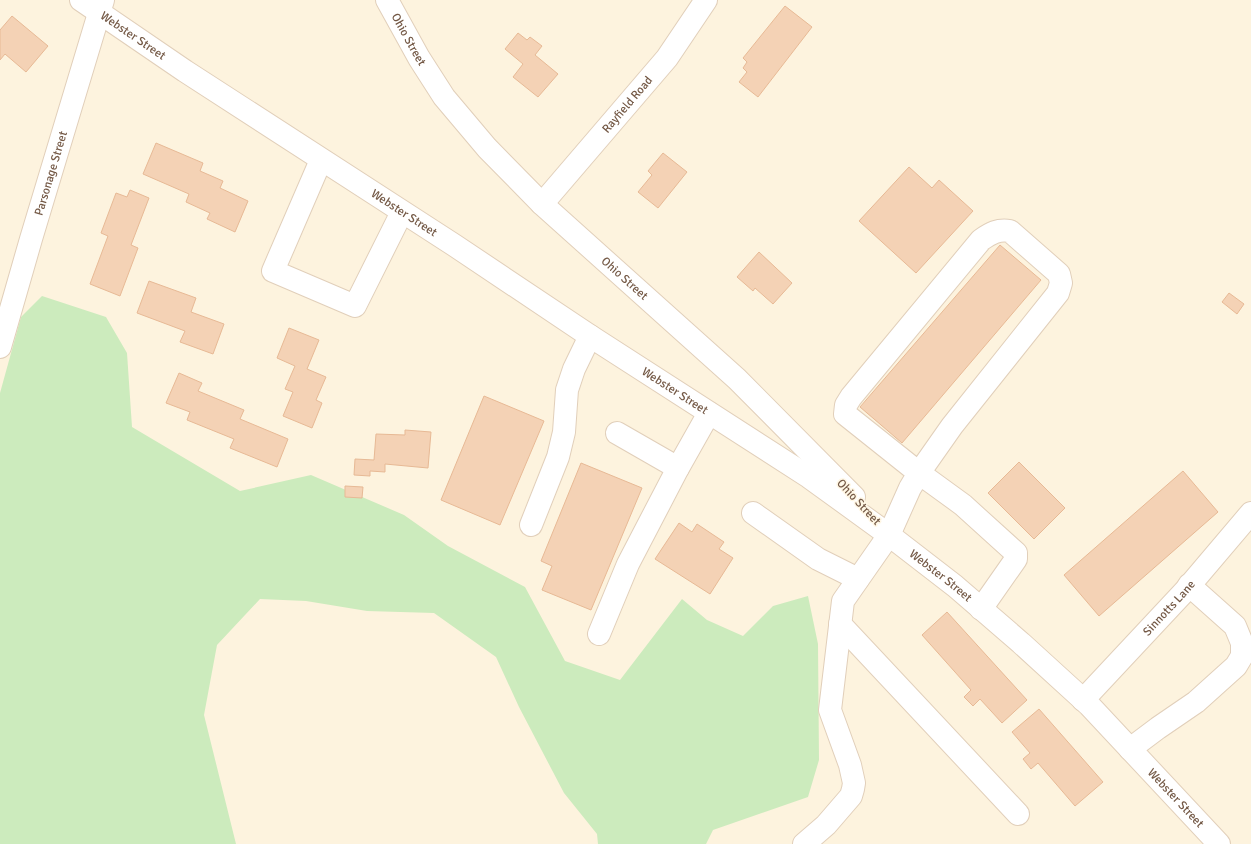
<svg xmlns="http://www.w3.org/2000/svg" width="1251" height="844" font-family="Signika,sans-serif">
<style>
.green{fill:#ccebbd}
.building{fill:#f4d2b5;stroke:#e7b995}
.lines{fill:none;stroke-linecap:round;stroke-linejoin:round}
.minor-casing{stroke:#e1cfba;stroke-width:24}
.minor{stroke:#fff;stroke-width:22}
.labels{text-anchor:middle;stroke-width:3;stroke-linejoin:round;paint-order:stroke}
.street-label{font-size:12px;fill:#745946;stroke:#fff7e5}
</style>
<rect width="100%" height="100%" fill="#fdf3de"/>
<path class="green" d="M42,296L106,317L127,353L132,427L240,491L311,475L404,515L448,546L525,587L565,661L620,680L682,599L707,620L743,636L773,606L808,596L818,644L819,760L808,797L713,830L706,844H598L597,834L564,793L519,707L496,657L434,613L367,611L306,601L260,599L217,645L204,715L236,844H0V393L21,317Z"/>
<g class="building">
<path d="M785,6L812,27L758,97L739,82L747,72L743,68L747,62L743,58Z"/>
<path d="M12,16L48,46L26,72L5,54L0,60V30Z"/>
<path d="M518,33L527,40L530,37L542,46L535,55L558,74L538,97L513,77L523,64L505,49Z"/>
<path d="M156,143L203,163L200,171L223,181L220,188L248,201L235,232L207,219L210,213L186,202L189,194L143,174Z"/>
<path d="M663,153L687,172L658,208L638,192L652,175L648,171Z"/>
<path d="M909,167L932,188L939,180L973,211L916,273L859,221Z"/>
<path d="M130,190L149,198L131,245L138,248L120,296L90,284L108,236L101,233L116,193L127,197Z"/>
<path d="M1000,245L1041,280L902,443L860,407Z"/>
<path d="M759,252L792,283L773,304L755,288L753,291L737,277Z"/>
<path d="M149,281L196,298L191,312L224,324L213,354L180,342L185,331L137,313Z"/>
<path d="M1229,293L1244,304L1237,314L1222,302Z"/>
<path d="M289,328L319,340L307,369L326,377L316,400L322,403L312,428L283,416L293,392L285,389L295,366L277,358Z"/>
<path d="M179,373L202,383L198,391L244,410L240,419L288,439L277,467L230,448L234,439L187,420L190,412L166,403Z"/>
<path d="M484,396L544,421L500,525L441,500Z"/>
<path d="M405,430L431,432L428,468L385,464V472L370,471V476L354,475L355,459L374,460L376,434L405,435Z"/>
<path d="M1019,462L1065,508L1034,539L988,493Z"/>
<path d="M581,463L642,488L591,610L542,590L552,566L541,561Z"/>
<path d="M1183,471L1218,512L1099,616L1064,575Z"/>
<path d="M345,486L363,487L362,498L345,497Z"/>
<path d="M679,523L692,532L697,524L724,542L719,549L733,558L710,594L655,559Z"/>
<path d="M947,612L1027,700L1002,723L980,699L973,706L964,697L971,690L922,635Z"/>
<path d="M1039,709L1103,782L1075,806L1038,763L1031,769L1023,759L1030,753L1012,732Z"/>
</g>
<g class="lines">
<g class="minor-casing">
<g id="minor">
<path id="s1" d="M81,0L185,71L454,245L590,336L809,477L889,535L955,586L1021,643L1089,705L1219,844"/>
<path id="s2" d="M387,0L419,58L444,97L487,148L542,204L737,379L854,497"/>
<path d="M321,160L273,271L355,306L402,212"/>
<path id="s3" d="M542,204L667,58L706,0"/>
<path id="s4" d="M0,347L31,239L103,0"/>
<path d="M617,433L678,468"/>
<path d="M753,513L818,559L858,579"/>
<path d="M531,525L558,457L564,432L567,390L574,369L590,336"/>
<path d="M840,624L1018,814"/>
<path d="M599,634L628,564L678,468L709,413"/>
<path id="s5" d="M1083,700L1184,592L1251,513"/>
<path d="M1130,749L1158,728L1196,702L1236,666L1242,656V643L1235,626L1189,585"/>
<path d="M804,844L826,825L851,796L853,789L854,783L850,765L830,710L843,601L889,535L910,488L919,473L952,426L1058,293L1061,283L1059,274L1010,231C998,229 991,233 981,240L851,397L846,405L845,414L919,473L963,505L1016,553V559L981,609"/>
</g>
</g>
<use href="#minor" class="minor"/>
</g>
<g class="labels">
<g class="street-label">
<text dy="4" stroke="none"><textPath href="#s1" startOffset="63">Webster Street</textPath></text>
<text dy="4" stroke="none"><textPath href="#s2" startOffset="45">Ohio Street</textPath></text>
<text dy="4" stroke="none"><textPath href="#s3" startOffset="131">Rayfield Road</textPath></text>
<text dy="4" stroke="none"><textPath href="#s4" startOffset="181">Parsonage Street</textPath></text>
<text dy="4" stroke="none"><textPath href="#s1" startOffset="387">Webster Street</textPath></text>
<text dy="4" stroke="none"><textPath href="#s2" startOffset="369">Ohio Street</textPath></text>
<text dy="4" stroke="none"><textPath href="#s1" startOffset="711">Webster Street</textPath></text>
<text transform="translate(859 502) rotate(47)" y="4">Ohio Street</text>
<text dy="4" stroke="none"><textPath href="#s1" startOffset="1035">Webster Street</textPath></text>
<text dy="4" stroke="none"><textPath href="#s5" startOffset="126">Sinnotts Lane</textPath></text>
<text dy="4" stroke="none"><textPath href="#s1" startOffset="1359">Webster Street</textPath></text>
</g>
</g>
</svg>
